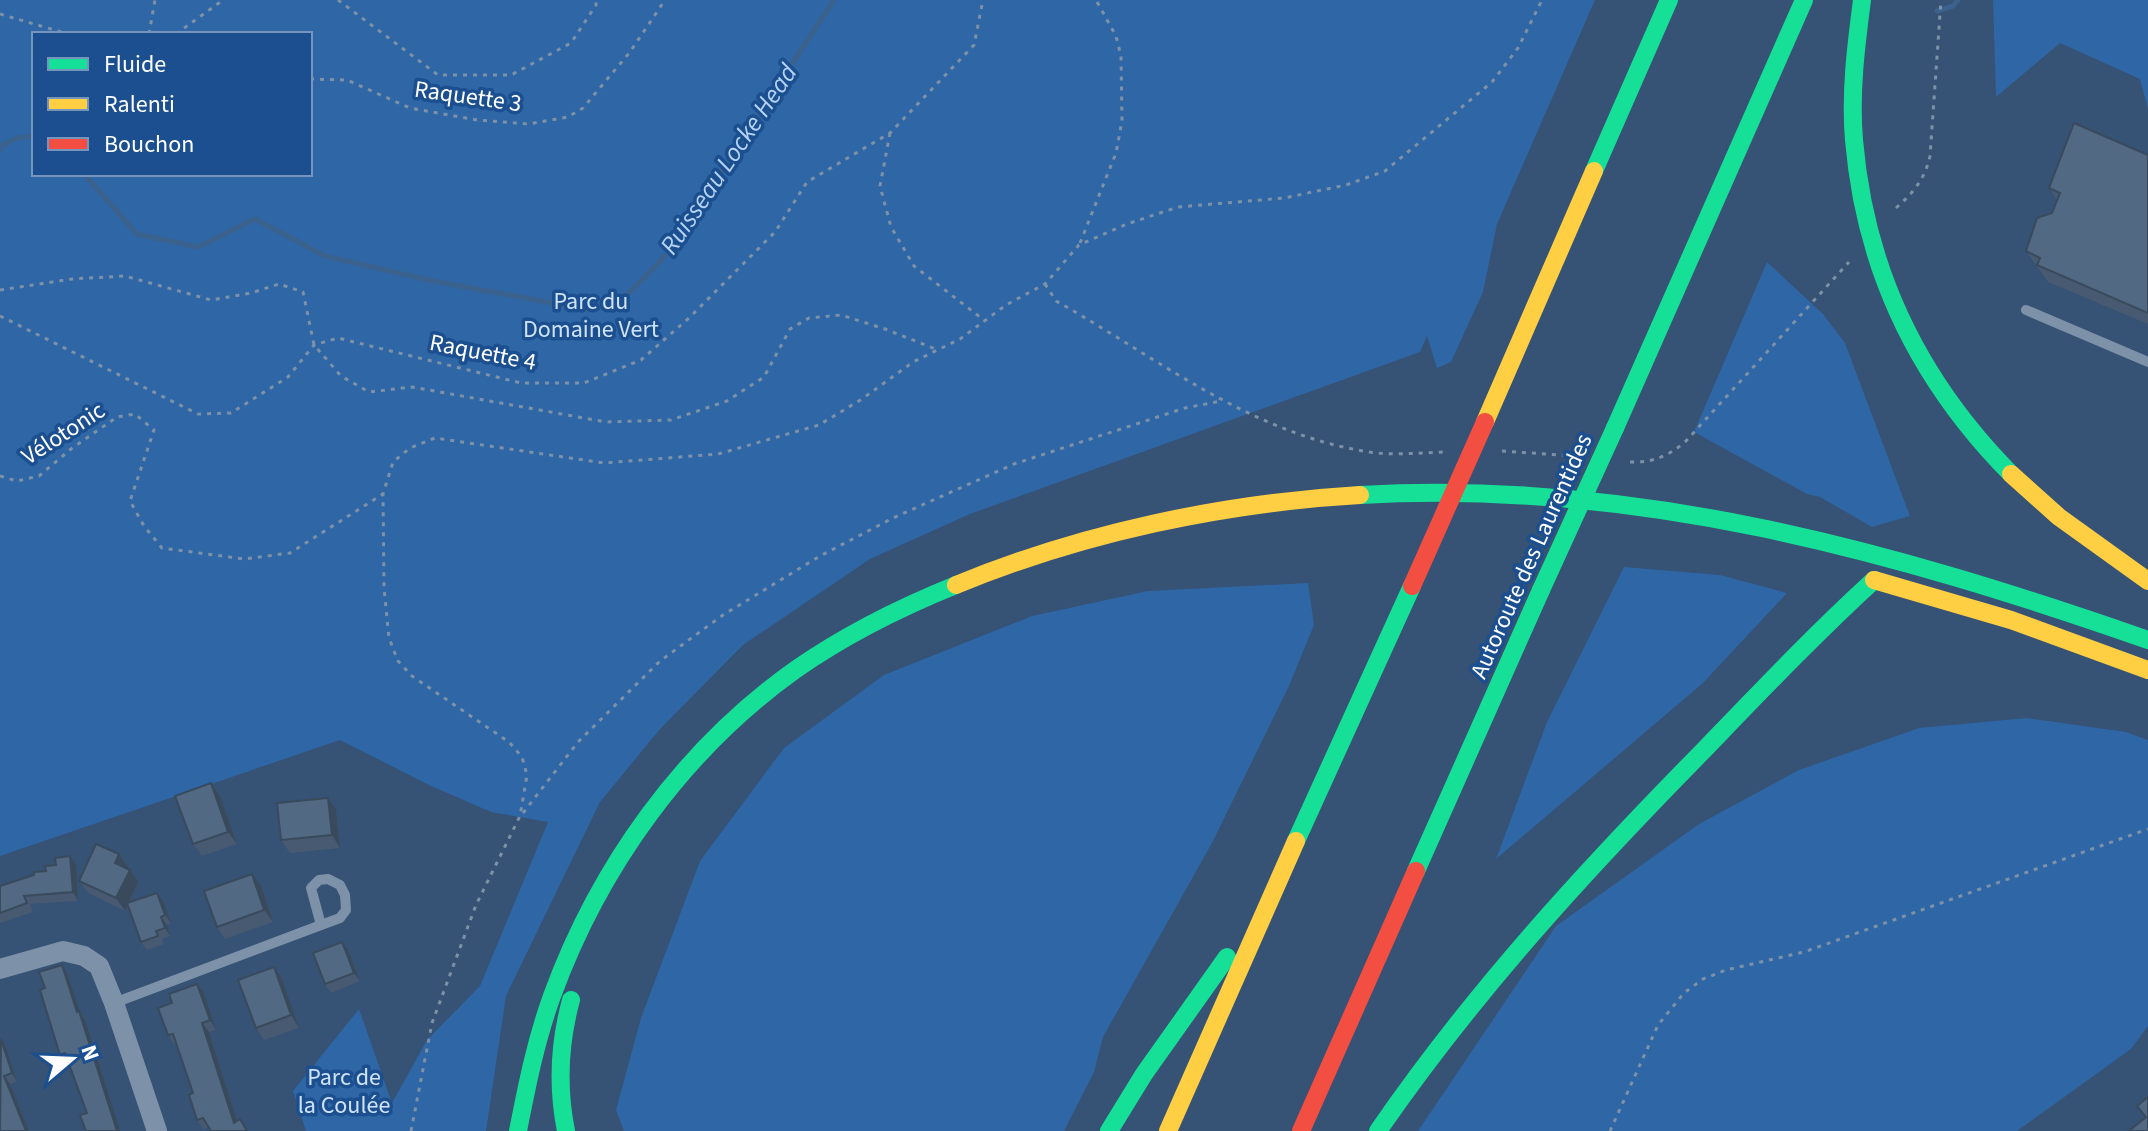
<svg xmlns="http://www.w3.org/2000/svg" width="2148" height="1131" font-family="'Source Sans 3',sans-serif">
<style>
.green{fill:#2f66a5;fill-rule:evenodd}
.lines{fill:none;stroke-linecap:round;stroke-linejoin:round}
.stream{stroke:#3b618d;stroke-width:5}
.path{stroke:#7d92a8;stroke-width:3;stroke-dasharray:4 6;stroke-linecap:butt}
.lane{stroke:#7d92a8;stroke-width:10}
.street{stroke:#7d92a8;stroke-width:20}
.fast{stroke:#16e098;stroke-width:18}
.slow{stroke:#ffcf43;stroke-width:18}
.jam{stroke:#f24e42;stroke-width:18}
.fast-bridge{stroke:#16e098;stroke-width:18}
.jam-bridge{stroke:#f24e42;stroke-width:18}
.wall{fill:#475a72}
.shaded-wall{fill:#394a5c}
.building{fill:#526984;stroke:#394a5c;stroke-width:2}
.labels{text-anchor:middle;stroke-width:7;stroke-linejoin:round;paint-order:stroke}
.street-label{font-size:24px;fill:#fff;stroke:#1b4f8f}
.park-label{font-size:24px;fill:#cfe3fa;stroke:#1b4f8f}
.water-label{font-size:26px;font-style:italic;fill:#b5d3f5;stroke:#1b4f8f}
</style>
<rect width="100%" height="100%" fill="#365274"/>
<g class="green">
<path d="M0,0H1595L1497,224L1483,292L1451,362L1437,368L1427,336L1420,352L970,514L870,559L743,645L660,729L600,802L506,996L486,1131H306L293,1091L359,1009L392,1103L427,1040L480,986L548,822L491,812L431,786L340,740L0,856ZM34,34H310V174H34Z"/>
<path d="M1993,0H2148V109L2140,79L2060,43L1996,97Z"/>
<path d="M1767,262L1823,314L1845,343L1910,516L1872,527L1820,497L1807,494L1694,432Z"/>
<path d="M1624,567L1720,575L1787,593L1703,683L1496,859L1547,722Z"/>
<path d="M1308,583L1314,625L1289,686L1212,843L1103,1037L1094,1072L1064,1131H624L616,1110L641,1018L700,861L784,748L884,675L1032,616L1148,591Z"/>
<path d="M2027,718L2126,732L2148,740V1026L2131,1049L2017,1131H1418L1556,926L1699,824L1799,770L1919,728Z"/>
</g>
<g class="lines">
<g class="stream">
<path d="M1937,11L1953,6L1958,0"/>
<path d="M0,150L1,146L17,138L34,136"/>
<path d="M84,174L137,234L198,247L255,219L325,256L433,281L591,310L622,300L667,254L834,0"/>
</g>
<g class="path">
<path d="M338,0L438,75H511L571,43L596,5V0"/>
<path d="M0,14L68,34"/>
<path d="M149,34L155,0"/>
<path d="M176,34L223,0"/>
<path d="M310,79L347,80L410,108L477,120L528,124L568,117L583,108L630,52L665,0"/>
<path d="M890,133L880,186L891,227L914,266L985,321"/>
<path d="M1896,208C1913,193 1925,179 1930,156L1941,0"/>
<path d="M1080,243L1116,153L1122,121L1121,56L1116,36L1096,0"/>
<path d="M1045,284L1056,301C1156,357 1247,431 1363,451C1389,456 1416,453 1443,452"/>
<path d="M0,290L72,279L125,276L211,300L251,293L279,284L303,292L314,345L341,376L369,392L412,387L606,422L671,420L727,401L764,377L790,329L809,318L841,315L885,329L938,350"/>
<path d="M0,316L198,414L231,413L288,377L314,345L338,338L521,383H584L641,360L689,318L775,232L807,182L890,133L974,45L983,0"/>
<path d="M1502,451L1574,456"/>
<path d="M1630,462C1652,463 1669,456 1686,441L1849,262"/>
<path d="M0,476L17,481L39,476L71,449L117,417L135,414L154,430L130,501L144,526L162,548L244,559L290,553L383,494"/>
<path d="M523,813L578,742L660,661L723,615L820,556L893,518L1014,464L1185,408L1221,401"/>
<path d="M411,1131L432,1023L476,905L520,816L527,775L522,757L509,742L412,676L398,661L389,638L384,588L383,494L393,462L410,448L435,438L604,463L718,454L819,425L862,399L913,362L960,339L1006,305L1045,284L1079,245L1127,224L1178,207L1284,198L1346,185L1385,171L1492,82L1518,48L1542,0"/>
<path d="M1610,1131L1658,1025L1684,993L1703,979L1726,970L1804,952L2148,829"/>
</g>
<g class="lane">
<path d="M2026,310L2148,362"/>
<path d="M328,879L340,885L345,895L346,910L340,918L321,925L311,888L319,880Z"/>
<path d="M114,1003L321,925"/>
</g>
<path class="street" d="M0,969L63,951L84,956L99,966L114,1003L157,1131"/>
<g class="fast">
<path d="M1862,0C1856,46 1850,93 1854,140C1865,271 1919,381 2011,474"/>
<path d="M1594,171L1669,0"/>
<path d="M1615,428L1804,0"/>
<path d="M1360,495C1635,479 1890,550 2148,640"/>
<path d="M1296,841L1412,586"/>
<path d="M1416,871L1541,590"/>
<path d="M518,1131C527,1085 536,1040 552,996C599,867 683,750 795,670C845,635 899,608 956,585"/>
<path d="M566,1131C557,1086 559,1044 571,1000"/>
<path d="M1109,1131L1144,1074L1227,957"/>
<path d="M1378,1131C1473,993 1585,871 1702,752C1758,694 1814,635 1874,580"/>
</g>
<g class="slow">
<path d="M1485,422L1594,171"/>
<path d="M2011,474L2059,517L2148,581"/>
<path d="M1874,580L2011,620L2148,670"/>
<path d="M956,585C1082,533 1223,503 1360,495"/>
<path d="M1168,1131L1296,841"/>
</g>
<path class="jam" d="M1301,1131L1416,871"/>
<path class="fast-bridge" d="M1541,590L1615,428"/>
<path class="jam-bridge" d="M1412,586L1485,422"/>
</g>
<g class="wall">
<path d="M2148,155V324L2048,282L2026,251L2052,213L2057,200L2049,188Z"/>
<path d="M211,783L220,796L237,844L202,856L193,844Z"/>
<path d="M336,810L340,848L290,853L281,840Z"/>
<path d="M119,854L128,867L127,868L138,882L129,903L163,901L171,923L167,925L170,936L162,939L164,944L147,950L141,942L128,905L125,911L88,893L79,881Z"/>
<path d="M76,865L78,901L30,904L33,912L0,923V886L46,871Z"/>
<path d="M261,886L273,922L225,939L217,927Z"/>
<path d="M348,950L360,981L331,993L325,984Z"/>
<path d="M62,965L67,973L80,1012L85,1020L87,1113L68,1062L66,1063L60,1055L45,988Z"/>
<path d="M274,967L282,979L299,1028L264,1040L256,1028Z"/>
<path d="M204,993L216,1030L209,1032L237,1121L248,1131L209,1128L203,1129L197,1120L193,1093L176,1044L175,1045L168,1035L172,1003Z"/>
<path d="M1,1039L6,1048L17,1082L10,1084L29,1131H0Z"/>
</g>
<g class="shaded-wall">
<path d="M211,783L220,796L237,844L228,832Z"/>
<path d="M328,798L336,810L340,848L332,835Z"/>
<path d="M119,854L128,867L124,875L115,863Z"/>
<path d="M70,856L76,865L78,901L73,892Z"/>
<path d="M130,870L138,882L125,911L116,898Z"/>
<path d="M252,874L261,886L273,922L264,910Z"/>
<path d="M157,893L163,901L171,923L165,915Z"/>
<path d="M161,917L167,925L170,936L165,928Z"/>
<path d="M342,942L348,950L360,981L354,973Z"/>
<path d="M62,965L67,973L80,1012L85,1020L120,1131H117Z"/>
<path d="M274,967L282,979L299,1028L291,1015Z"/>
<path d="M197,984L204,993L216,1030L210,1020Z"/>
<path d="M202,1023L209,1032L240,1131L234,1123Z"/>
<path d="M1,1039L6,1048L17,1082L12,1073Z"/>
<path d="M4,1076L10,1084L29,1131H26Z"/>
</g>
<g class="building">
<path d="M2074,123L2148,155V313L2037,265L2040,258L2026,251L2037,218L2052,213L2060,193L2049,188Z"/>
<path d="M211,783L228,832L193,844L175,796Z"/>
<path d="M328,798L332,835L281,840L277,803Z"/>
<path d="M96,844L119,854L115,863L130,870L116,898L79,881Z"/>
<path d="M70,856L73,892L24,896L27,903L0,913V886L34,875V872L46,871L45,866L56,865L55,858Z"/>
<path d="M252,874L264,910L217,927L204,891Z"/>
<path d="M157,893L165,915L161,917L165,928L156,931L158,936L141,942L127,903Z"/>
<path d="M342,942L354,973L325,984L313,953Z"/>
<path d="M62,965L77,1012L79,1011L117,1131H86L80,1115L87,1113L65,1053L60,1055L40,990L45,988L39,972Z"/>
<path d="M274,967L291,1015L256,1028L238,980Z"/>
<path d="M197,984L210,1020L202,1023L234,1123L240,1119L247,1131H211L203,1118L197,1120L189,1095L193,1093L173,1034L168,1035L158,1008L172,1003L169,994Z"/>
<path d="M1,1039L12,1073L4,1076L26,1131H0Z"/>
<path d="M2148,1097V1131H2129L2146,1117L2137,1106Z"/>
</g>
<g class="labels">
<g class="street-label">
<text transform="translate(468 96) rotate(8)" y="8">Raquette 3</text>
<text transform="translate(483 352) rotate(11)" y="8">Raquette 4</text>
<text transform="translate(63 433) rotate(-33)" y="8">Vélotonic</text>
<text transform="translate(1531 556) rotate(-66)" y="8">Autoroute des Laurentides</text>
</g>
<g class="park-label">
<text x="591" y="309">Parc du<tspan x="591" dy="28">Domaine Vert</tspan></text>
<text x="344" y="1085">Parc de<tspan x="344" dy="28">la Coulée</tspan></text>
</g>
<g class="water-label">
<text transform="translate(728 159) rotate(-56)" y="9">Ruisseau Locke Head</text>
</g>
</g>
<rect x="32" y="32" width="280" height="144" fill="#1b4f8f" stroke="#7695bc" stroke-width="2"/>
<rect x="48" y="58" width="40" height="12" fill="#16e098" stroke="#7695bc" stroke-width="2"/>
<text x="104" y="72" font-size="24" fill="#ffffff">Fluide</text>
<rect x="48" y="98" width="40" height="12" fill="#ffcf43" stroke="#7695bc" stroke-width="2"/>
<text x="104" y="112" font-size="24" fill="#ffffff">Ralenti</text>
<rect x="48" y="138" width="40" height="12" fill="#f24e42" stroke="#7695bc" stroke-width="2"/>
<text x="104" y="152" font-size="24" fill="#ffffff">Bouchon</text>
<g transform="translate(72 1059) rotate(71)" stroke="#1b4f8f" stroke-width="6" paint-order="stroke">
<path d="M0-6L14 30L0 20L-14 30Z" fill="#ffffff"/>
<text y="-12" font-size="22" font-weight="bold" text-anchor="middle" fill="#ffffff">N</text>
</g>
</svg>
